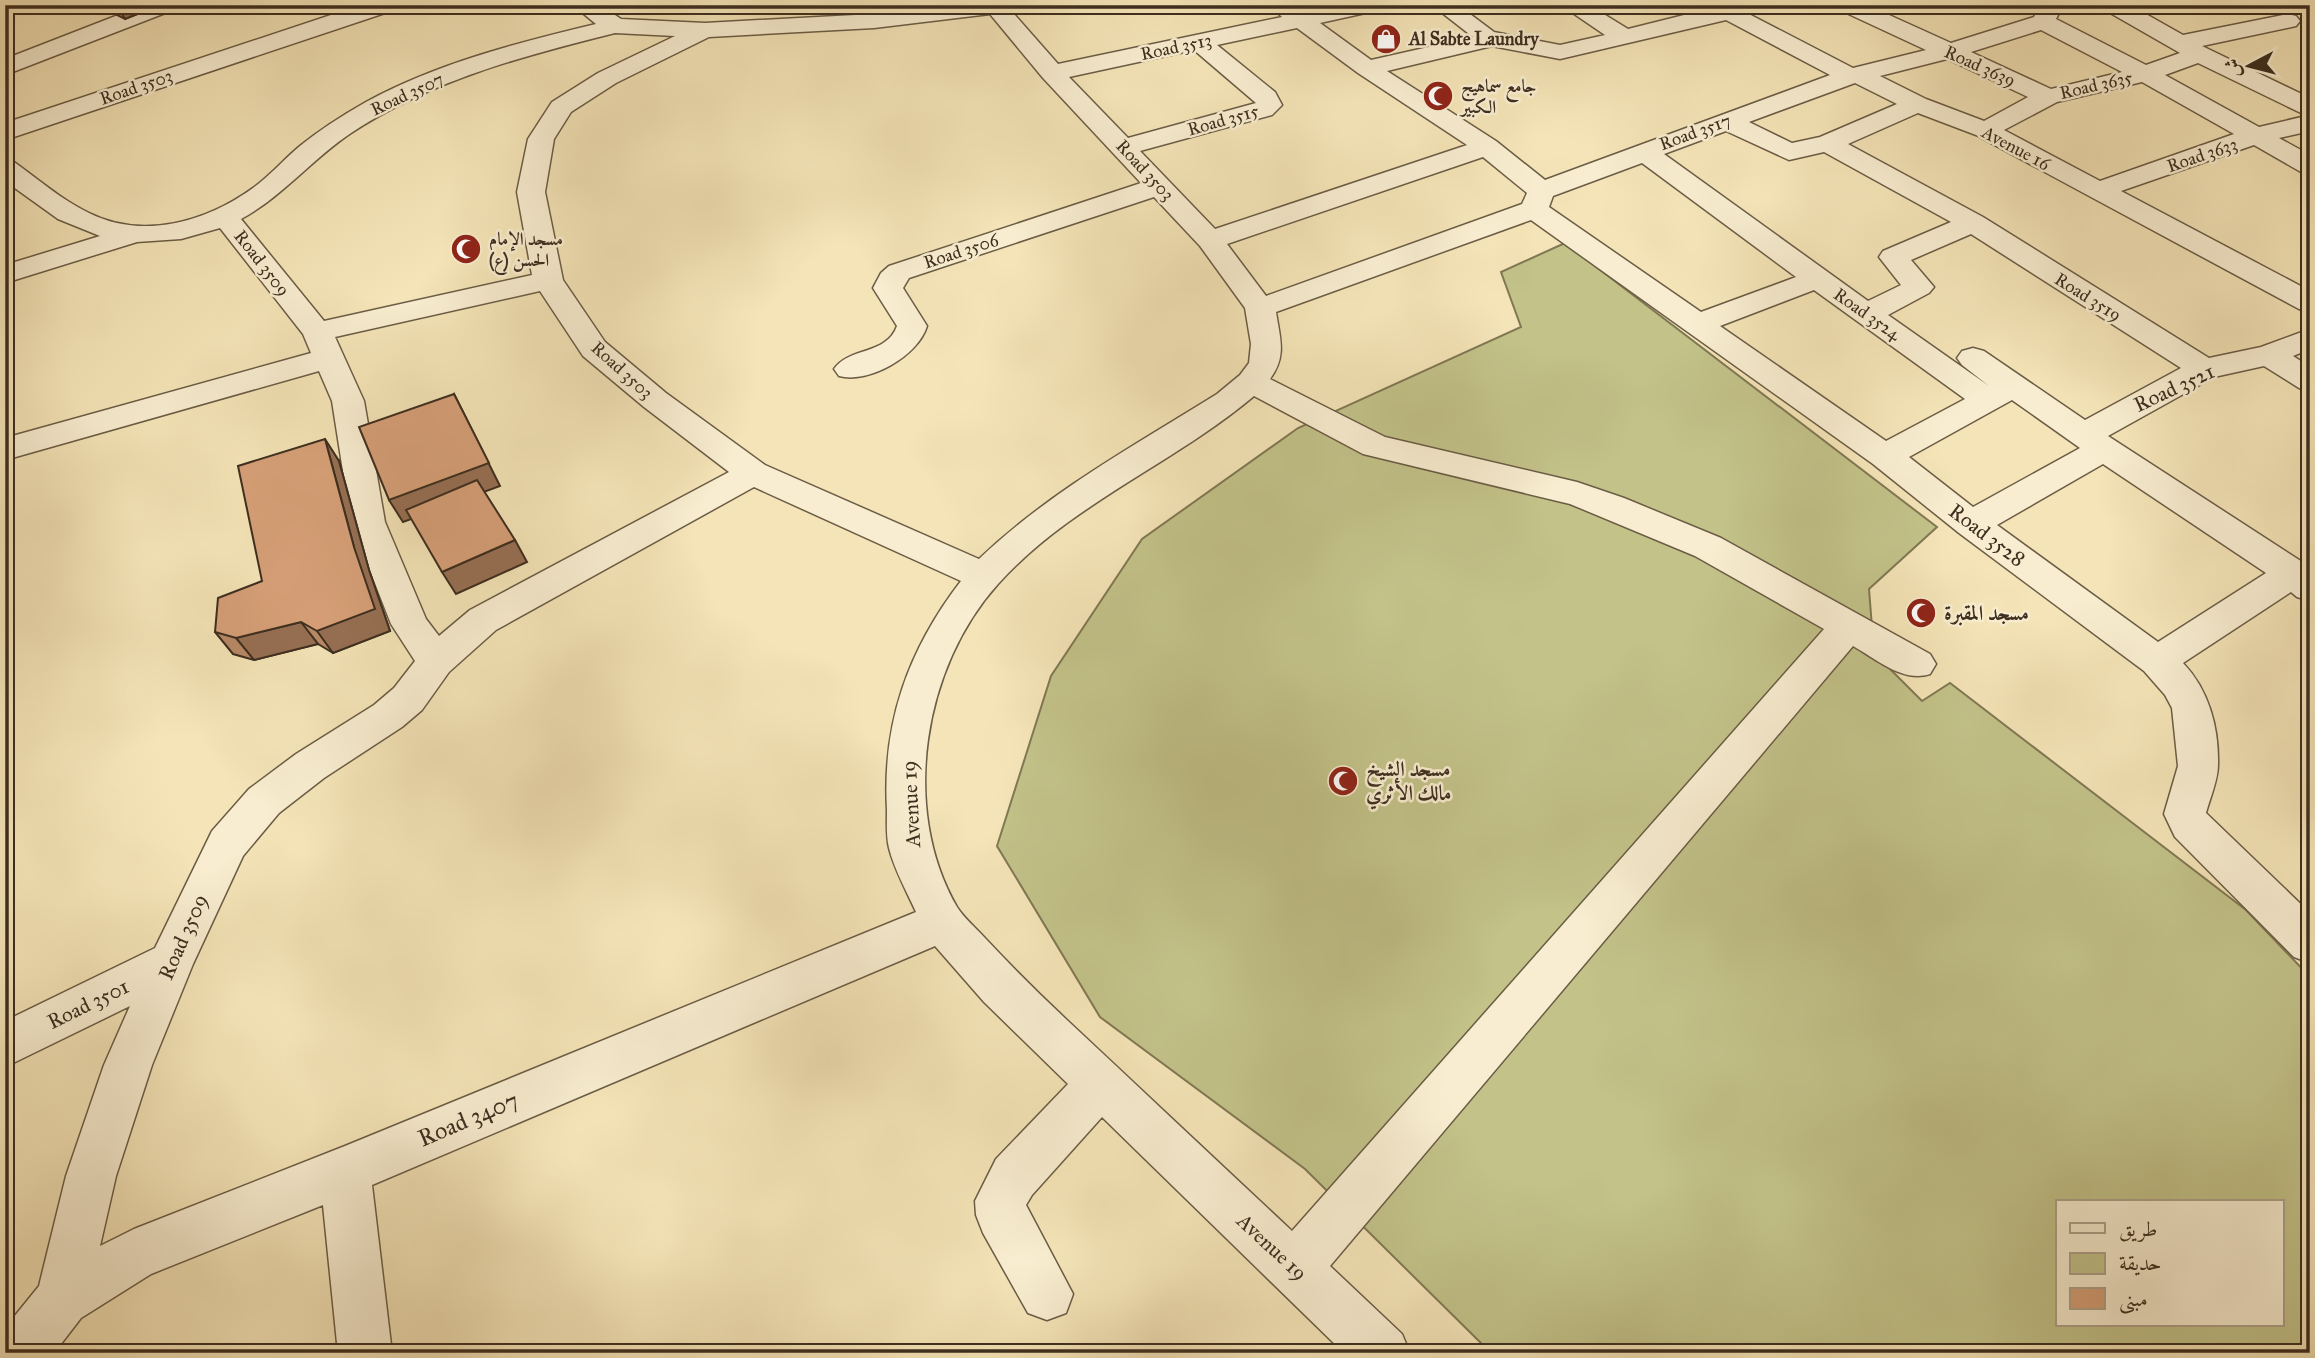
<svg xmlns="http://www.w3.org/2000/svg" width="2315" height="1358" font-family="'IM FELL Great Primer',Amiri,serif">
<style>
.green{fill:#c2c289;stroke:#807854;stroke-width:2;fill-rule:evenodd}
.lines{fill:none;stroke-linecap:round;stroke-linejoin:round}
.minor-casing{stroke:#6b5c45;stroke-width:3}
.minor{fill:#f8edd0;fill-rule:evenodd}
.wall{fill:#b88966;stroke:#3d2e1f;stroke-width:2}
.shaded-wall{fill:#966f53;stroke:#3d2e1f;stroke-width:2}
.building{fill:#d69f77;stroke:#3d2e1f;stroke-width:2}
.labels{text-anchor:middle;stroke-width:5;stroke-linejoin:round;paint-order:stroke}
.far-poi-label{font-size:18px;font-weight:bold;fill:#3d2e1f;stroke:#f8edd0;text-anchor:start}
.far-street-label{font-size:18px;fill:#3d2e1f;stroke:#f8edd0}
.street-label{font-size:21px;fill:#3d2e1f;stroke:#f8edd0}
.poi-label{font-size:21px;font-weight:bold;fill:#3d2e1f;stroke:#f8edd0;text-anchor:start}
.near-street-label{font-size:24px;fill:#3d2e1f;stroke:#f8edd0}
</style>
<rect width="100%" height="100%" fill="#f4e4b7"/>
<filter id="stains"><feTurbulence type="fractalNoise" baseFrequency=".00286" numOctaves="4"/><feColorMatrix values="0 0 0 0 .2 0 0 0 0 .09 0 0 0 0 .02 0 0 0 .5 -.17"/></filter>
<radialGradient id="worn" r=".72"><stop offset=".6" stop-color="#630" stop-opacity="0"/><stop offset="1" stop-color="#630" stop-opacity=".3"/></radialGradient>
<path class="green" d="M1565,243L1937,527L1869,589L1874,653L1922,701L1950,683L2246,910L2310,977V1353H1491L1305,1169L1100,1017L997,846L1051,676L1142,539L1298,428L1521,327L1501,272ZM2058,1202H2282V1325H2058Z"/>
<g class="lines">
<g class="minor-casing">
<g id="minor">
<path d="M144,5H176L173,10L5,75V59Z"/>
<path d="M361,5H397L394,10L5,140V123Z"/>
<path d="M573,5H600L621,19L705,23L874,14L947,5H1010L1014,14L1058,64L1282,17L1270,5H1296L1305,12L1337,5H1382L1379,10L1320,23L1371,60L1473,37L1432,5H1458L1494,32L1560,45L1605,35L1561,5H1589L1628,29L1724,5H1751L1745,12L1853,68L1926,50L1840,10L1837,5H1867L1951,43L2034,17L2040,5H2063L2056,19L2146,65L2180,53L2105,10L2102,5H2130L2183,35L2288,14L2296,16L2300,21L2296,26L2202,46L2310,98V131L2279,138L2310,155V174L2301,172L2254,145L2121,191L2310,291V312L2299,309L1976,135L1918,113L1848,144L1983,217L2209,358L2261,347L2310,329V349L2293,356L2310,367V391L2299,388L2264,366L2214,377L2108,436L2310,567V601L2297,597L2291,592L2183,663C2209,690 2219,728 2218,765C2218,780 2210,798 2206,813L2310,913V963L2294,957L2175,837L2164,814L2178,766L2172,708L2165,695L2144,671L1959,533L1873,464L1531,220L1276,312C1280,339 1287,356 1270,379L1385,437L1577,482L1624,498L1721,538L1930,654L1936,664L1930,674C1903,683 1876,659 1853,646L1330,1266L1402,1334L1410,1353H1344L1102,1117L1032,1195L1026,1205L1073,1294L1066,1313L1047,1320L1028,1313L983,1233L976,1215L975,1201L996,1159L1068,1084L984,1002L935,946L372,1185L392,1353H338L323,1205L151,1274L81,1318L54,1353H5V1328L39,1286L66,1176L104,1065L130,1006L5,1067V1021L155,948L212,831L249,789L296,754L374,705L394,688L415,661L391,624L351,522L332,401L319,371L5,460V438L311,353L303,334L220,228L181,239L137,242L5,283V265L100,236L58,219L5,181V160L14,162C39,180 62,200 89,213C143,240 206,222 253,188C270,176 284,159 300,146C321,129 343,115 366,102C438,63 517,43 596,24ZM990,14L1043,78L1141,183L889,266L881,273L873,288L897,326C887,355 849,347 834,369L839,376C869,384 918,356 927,326L903,288L909,278L1154,197L1200,246L1245,308L1251,344L1249,363L1240,375L1217,394C1135,445 1049,492 979,559L765,465L666,393L605,342L563,280L545,192L554,139L571,112L616,83L709,37L874,28ZM1726,20L1830,75L1545,180L1496,141L1387,71L1492,46L1560,59ZM1297,28L1358,73L1467,145L1215,229L1140,151L1272,115L1282,105L1275,92L1217,45ZM2041,30L2122,72L2051,89L1971,52ZM615,33L675,36L598,73L552,102L528,139L517,192L532,275L324,321L241,219C282,197 312,159 351,133C431,80 523,56 615,33ZM1194,50L1256,103L1128,138L1069,77ZM1947,59L2028,97L1984,121L1926,99L1880,76ZM2198,63L2301,113L2310,115L2259,127L2165,75ZM2142,82L2234,134L2100,181L2004,130L2057,102ZM1855,83L1897,104L1820,137L1792,143L1749,122ZM1726,131L1789,160L1824,152L1951,222L1883,251L1879,257L1901,285L1868,301L1664,154ZM1483,157L1527,193L1522,204L1266,296L1227,244ZM1642,163L1796,277L1701,312L1549,207L1553,196ZM1971,234L2181,368L2085,420L1984,351L1973,348L1962,351L1957,358L1962,365L1989,386L1888,315L1929,293L1934,287L1911,260ZM1814,290L1965,399L1886,441L1720,326ZM540,291L583,356L644,407L729,472L470,610L439,636L426,619L385,522L364,401L335,337ZM1254,396L1363,454L1570,504L1695,556L1824,629L1292,1231C1217,1161 1143,1091 1068,1021C1039,994 1011,966 984,937C975,927 964,918 957,907C900,809 923,667 998,584C1070,504 1172,465 1254,396ZM2012,400L2080,448L1973,507L1909,457ZM2103,464L2266,573L2158,642L1997,525ZM754,487L961,581C908,650 882,723 887,810C887,822 886,836 889,848C894,869 907,892 916,912L345,1146L134,1229L100,1246L116,1176L152,1065L193,964L243,856L279,813L324,778L402,727L422,710L449,672L496,630Z"/>
</g>
</g>
<use href="#minor" class="minor"/>
</g>
<g class="wall">
<path d="M97,5H160L125,19Z"/>
<path d="M339,461L369,570L390,631L333,653L318,644L254,660L233,654L215,632L262,581Z"/>
</g>
<g class="shaded-wall">
<path d="M117,5H160L125,19Z"/>
<path d="M454,394L500,486L403,522L389,500Z"/>
<path d="M325,439L339,461L369,570L390,631L333,653L317,631L354,547Z"/>
<path d="M515,540L527,562L456,594L442,572Z"/>
<path d="M301,622L318,644L254,660L236,638Z"/>
</g>
<g class="building">
<path d="M454,394L489,463L389,500L359,427Z"/>
<path d="M325,439L354,547L375,609L317,631L301,622L236,638L215,632L218,598L262,581L238,466Z"/>
<path d="M477,480L515,540L442,572L406,510Z"/>
</g>
<defs>
<g id="shop-disc" transform="scale(1.575)"><circle r="9.5" fill="#8f2418" stroke="#f8edd0"/><path d="M-5-2.5h2.3a2.7 3.5 0 0 1 5.4 0H5L5.5 6h-11ZM-1.5-2.5h3a1.5 2.3 0 0 0-3 0Z" fill="#fff"/></g>
<g id="mosque-disc" transform="scale(1.575)"><circle r="9.5" fill="#8f2418" stroke="#f8edd0"/><path d="M3.5-4.9A6 6 0 1 0 3.5 4.9A5 5 0 1 1 3.5-4.9Z" fill="#fff"/></g>
</defs>
<g fill-rule="evenodd">
<use href="#shop-disc" x="1386" y="39"/>
<use href="#mosque-disc" x="1438" y="96"/>
<use href="#mosque-disc" x="466" y="249"/>
<use href="#mosque-disc" x="1921" y="613"/>
<use href="#mosque-disc" x="1343" y="781"/>
</g>
<g class="labels">
<g class="far-poi-label">
<text x="1409" y="45">Al Sabte Laundry</text>
<text x="1461" y="92">جامع سماهيج<tspan x="1461" dy="21">الكبير</tspan></text>
<text x="489" y="245">مسجد الإمام<tspan x="489" dy="21">الحسن (ع)</tspan></text>
</g>
<g class="far-street-label">
<text transform="translate(1176 47) rotate(-12)" y="6">Road 3513</text>
<text transform="translate(1980 66) rotate(24)" y="6">Road 3639</text>
<text transform="translate(2096 85) rotate(-13)" y="6">Road 3635</text>
<text transform="translate(136 87) rotate(-19)" y="6">Road 3503</text>
<text transform="translate(407 94) rotate(-25)" y="6">Road 3507</text>
<text transform="translate(1223 120) rotate(-16)" y="6">Road 3515</text>
<text transform="translate(1695 132) rotate(-20)" y="6">Road 3517</text>
<text transform="translate(2016 148) rotate(28)" y="6">Avenue 16</text>
<text transform="translate(2202 155) rotate(-19)" y="6">Road 3633</text>
<text transform="translate(1145 170) rotate(47)" y="6">Road 3503</text>
<text transform="translate(961 251) rotate(-18)" y="6">Road 3506</text>
<text transform="translate(262 263) rotate(52)" y="6">Road 3509</text>
<text transform="translate(2088 297) rotate(32)" y="6">Road 3519</text>
<text transform="translate(1867 314) rotate(35)" y="6">Road 3524</text>
<text transform="translate(622 370) rotate(42)" y="6">Road 3503</text>
</g>
<g class="street-label">
<text transform="translate(2174 388) rotate(-25)" y="7">Road 3521</text>
<text transform="translate(1987 535) rotate(37)" y="7">Road 3528</text>
<text transform="translate(911 804) rotate(-93)" y="7">Avenue 19</text>
<text transform="translate(183 937) rotate(-66)" y="7">Road 3509</text>
<text transform="translate(88 1004) rotate(-26)" y="7">Road 3501</text>
<text transform="translate(1272 1247) rotate(43)" y="7">Avenue 19</text>
</g>
<g class="poi-label">
<text x="1944" y="620">مسجد المقبرة</text>
<text x="1366" y="776">مسجد الشيخ<tspan x="1366" dy="24">مالك الأثري</tspan></text>
</g>
<g class="near-street-label">
<text transform="translate(468 1119) rotate(-23)" y="8">Road 3407</text>
</g>
</g>
<rect width="2315" height="1358" fill="none" stroke="#f4e4b7" stroke-width="28"/>
<rect x="7" y="7" width="2301" height="1344" fill="none" stroke="#3d2e1f" stroke-width="3.5"/>
<rect x="14" y="14" width="2287" height="1330" fill="none" stroke="#3d2e1f" stroke-width="2"/>
<rect x="2056" y="1200" width="228" height="126" fill="#f8edd0" stroke="#ada189" stroke-width="2"/>
<rect x="2070" y="1223" width="35" height="10" fill="#f8edd0" stroke="#ada189" stroke-width="2"/>
<text x="2119" y="1236" font-size="21" fill="#3d2e1f">طريق</text>
<rect x="2070" y="1253" width="35" height="21" fill="#c2c289" stroke="#ada189" stroke-width="2"/>
<text x="2119" y="1270" font-size="21" fill="#3d2e1f">حديقة</text>
<rect x="2070" y="1288" width="35" height="21" fill="#d69f77" stroke="#ada189" stroke-width="2"/>
<text x="2119" y="1306" font-size="21" fill="#3d2e1f">مبنى</text>
<g transform="translate(2249 66) rotate(263)" stroke="#f8edd0" stroke-width="5" paint-order="stroke">
<path d="M0-5L12 26L0 18L-12 26Z" fill="#3d2e1f"/>
<text y="-10" font-size="19" font-weight="bold" text-anchor="middle" fill="#3d2e1f">ش</text>
</g>
<rect width="100%" height="100%" filter="url(#stains)"/>
<rect width="100%" height="100%" fill="url(#worn)"/>
</svg>
